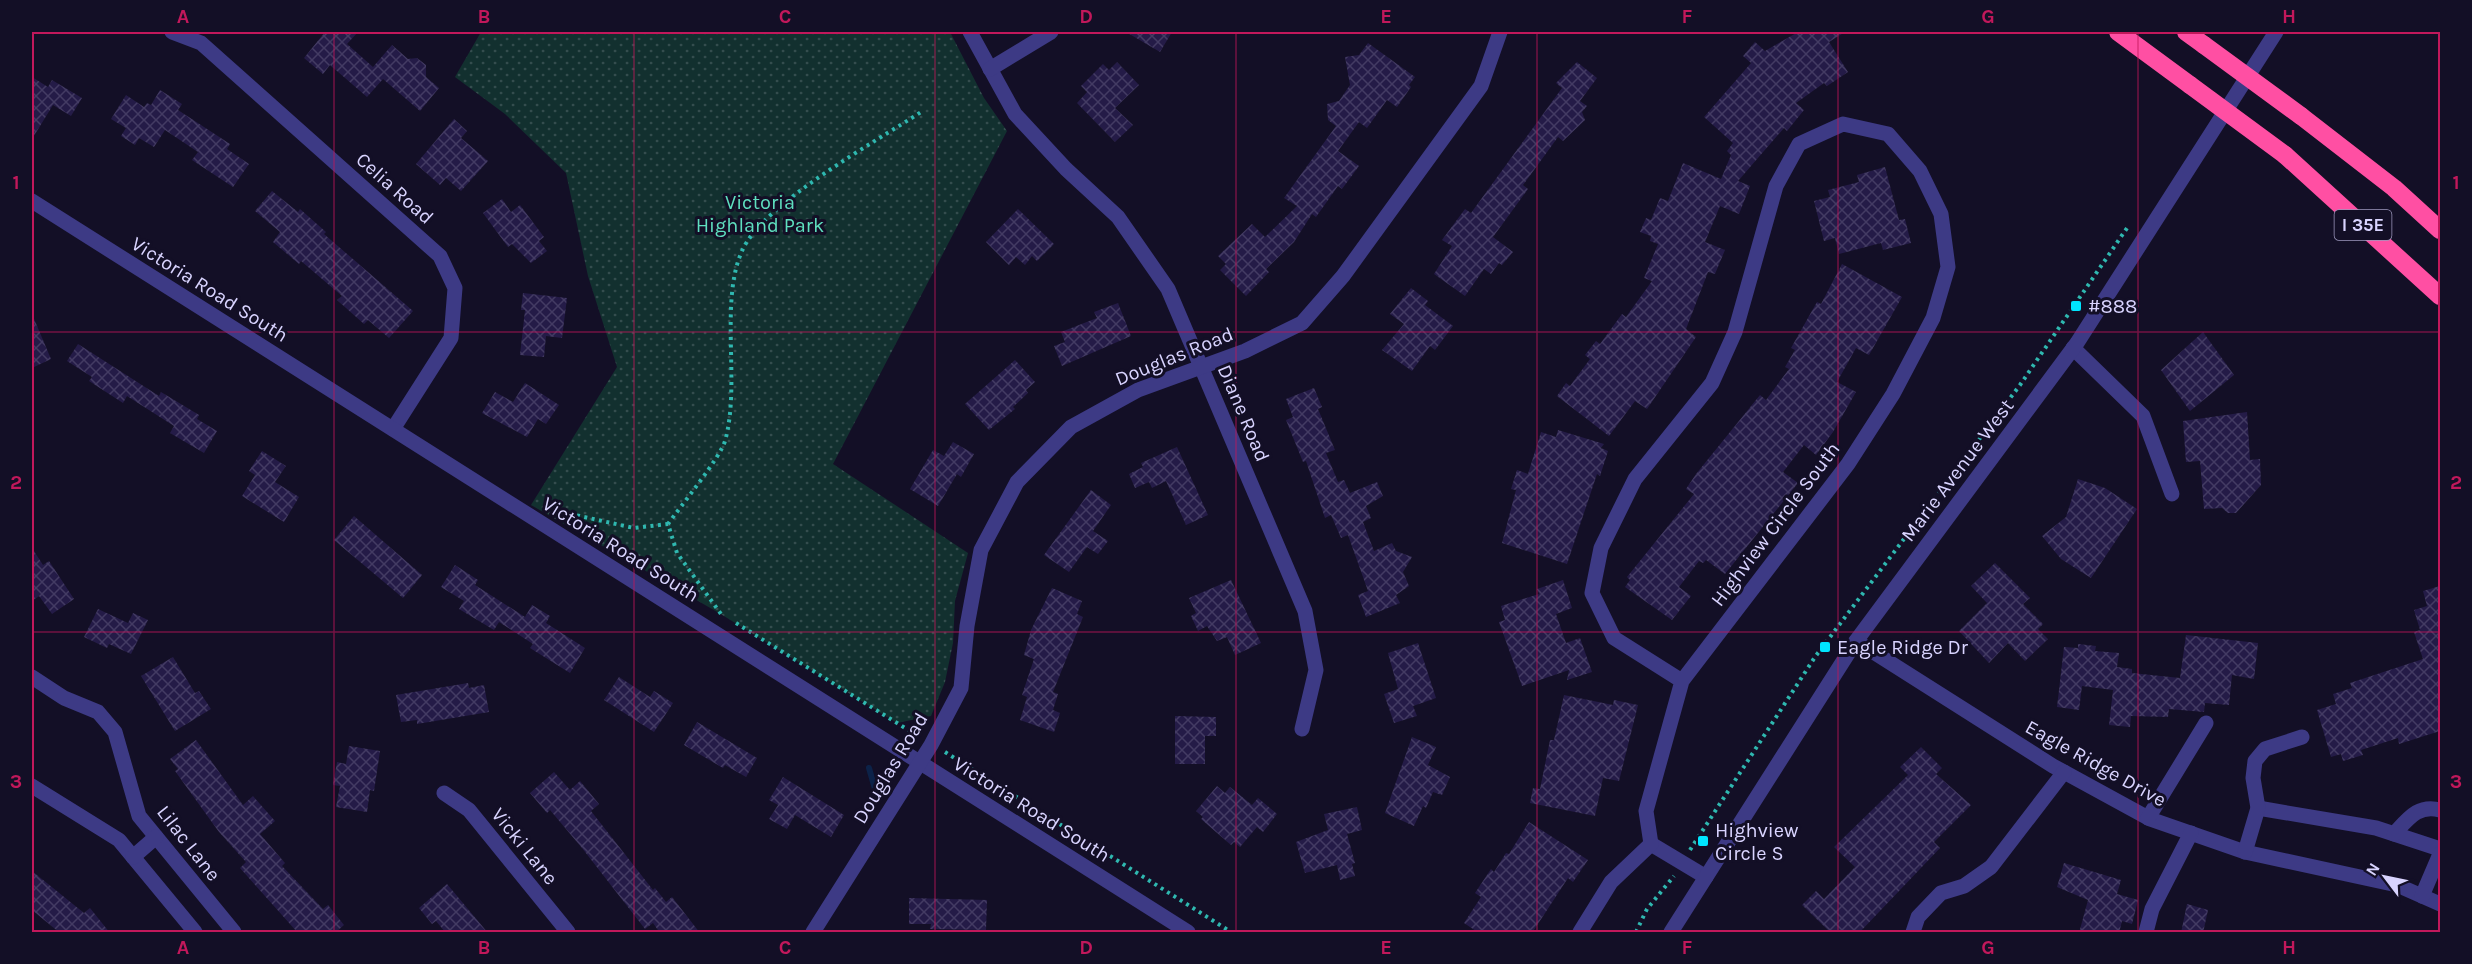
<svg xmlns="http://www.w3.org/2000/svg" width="2472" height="964" font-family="Karla,sans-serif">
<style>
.park{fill:url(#park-dots)}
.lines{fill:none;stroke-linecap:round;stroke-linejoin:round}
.stream{stroke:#0c2248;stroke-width:6}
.building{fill:url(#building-cross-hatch)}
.path{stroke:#2fb8b0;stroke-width:4;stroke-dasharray:3 4.5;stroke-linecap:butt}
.minor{stroke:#3d3a85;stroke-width:15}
.highway{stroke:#ff4fa3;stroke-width:18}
.highway-bridge{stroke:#ff4fa3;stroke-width:18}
.grid{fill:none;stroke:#c2185b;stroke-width:1.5;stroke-opacity:0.55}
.poi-dot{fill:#00e5ff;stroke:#130f26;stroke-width:2}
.labels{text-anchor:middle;stroke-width:6;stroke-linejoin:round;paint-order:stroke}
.shield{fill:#130f26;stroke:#9e99be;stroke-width:1.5}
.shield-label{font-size:18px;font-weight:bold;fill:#d9d4ff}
.street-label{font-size:20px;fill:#d9d4ff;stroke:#130f26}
.park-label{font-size:20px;fill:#5fe0c0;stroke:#130f26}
.poi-label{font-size:20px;fill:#d9d4ff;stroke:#130f26;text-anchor:start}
.neatline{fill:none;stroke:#c2185b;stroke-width:2}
.grid-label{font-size:20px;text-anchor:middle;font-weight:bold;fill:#c2185b}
</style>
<defs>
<pattern id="park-dots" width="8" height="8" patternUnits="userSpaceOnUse" patternTransform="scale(1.5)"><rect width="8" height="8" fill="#12302f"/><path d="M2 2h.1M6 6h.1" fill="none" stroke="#344d4e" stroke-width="1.8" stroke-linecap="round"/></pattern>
<pattern id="building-cross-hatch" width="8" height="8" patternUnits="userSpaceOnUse" patternTransform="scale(1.5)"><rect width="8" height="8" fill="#241b47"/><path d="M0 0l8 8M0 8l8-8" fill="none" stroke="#433b63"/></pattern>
</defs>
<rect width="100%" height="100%" fill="#130f26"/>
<path class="park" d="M481,32H950L984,98L1007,131L833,464L968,553L955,601L953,643L945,682L931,716L897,723L719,613L531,505L617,367L588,276L566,173L505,114L455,77Z"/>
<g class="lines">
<path class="stream" d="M869,768L875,789"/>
</g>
<g class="building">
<path d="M325,32H358L347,44L373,67L392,45L408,59L417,58L426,65V77L439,88L420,111L383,79L367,97L330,65L323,74L304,58Z"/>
<path d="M1126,32H1172L1160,52Z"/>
<path d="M1798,32H1845L1829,42L1848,72L1827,86L1824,83L1796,103L1804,110L1787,131L1784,128L1738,181L1750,186L1739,214L1720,206L1705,242L1725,250L1715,274L1708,272L1686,329L1696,337L1647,409L1635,401L1609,436L1557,396L1566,383L1570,386L1590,359L1585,355L1596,341L1600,344L1622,314L1626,317L1652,281L1644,278L1658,244L1650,241L1651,236L1640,232L1646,218L1651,220L1660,198L1668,201L1683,163L1721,179L1731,155L1727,151L1733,143L1704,117L1751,63L1743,56L1755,42L1765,51Z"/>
<path d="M1368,43L1415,77L1409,85L1411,87L1397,107L1387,100L1367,128L1359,122L1338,151L1359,166L1342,189L1338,186L1316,217L1312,214L1294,242L1266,269L1269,272L1246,296L1220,270L1226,264L1218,256L1252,224L1265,237L1297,206L1284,198L1336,126L1328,120L1327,104L1339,101L1350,85L1345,57L1359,55Z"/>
<path d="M1117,62L1139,85L1115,108L1133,125L1115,142L1077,103L1087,92L1081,86L1103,64L1109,70Z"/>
<path d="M1577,62L1597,78L1580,101L1587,106L1582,112L1585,120L1563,141L1558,137L1523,185L1528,189L1493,237L1513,252L1502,265L1499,263L1491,274L1484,269L1465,296L1434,274L1452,246L1442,240L1465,209L1471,213L1562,88L1556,83Z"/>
<path d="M32,77L48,87L52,80L82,98L71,116L53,105L32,139Z"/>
<path d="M160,90L182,104L178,110L230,144L227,149L249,164L233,187L192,160L198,152L165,130L154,147L139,138L135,145L121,136L126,128L111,119L126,95L144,107L147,103L151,105Z"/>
<path d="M454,119L467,131L461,138L488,161L461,191L446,178L440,185L416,164Z"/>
<path d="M1885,167L1899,220L1905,219L1911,243L1883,250L1881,243L1839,254L1835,238L1824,241L1814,201L1830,197L1828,190L1859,182L1857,175Z"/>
<path d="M272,191L298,212L300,209L326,232L324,234L413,311L389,338L368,320L364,324L337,300L342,296L301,261L299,264L273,242L280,232L255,211Z"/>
<path d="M502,199L511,212L520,205L544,237L539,241L547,251L531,263L512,244L508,247L483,213Z"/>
<path d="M1018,209L1054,244L1037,261L1032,256L1025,265L1016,257L1009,265L986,242Z"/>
<path d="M1842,264L1902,297L1869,355L1856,348L1837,382L1856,392L1833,432L1816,455L1804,445L1783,472L1798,483L1725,574L1706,560L1703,563L1699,561L1679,587L1691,596L1672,620L1625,587L1630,580L1627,577L1694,494L1686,489L1696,474L1760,395L1766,400L1789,369L1785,367L1795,350L1791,348L1817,302L1821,304Z"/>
<path d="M1411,288L1428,301L1425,305L1453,326L1435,350L1430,346L1412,371L1382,350L1404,324L1390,314Z"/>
<path d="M523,293L567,298L562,338L546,336L544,357L520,355L525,310H521Z"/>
<path d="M1118,303L1131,336L1062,366L1054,346L1065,342L1061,332L1097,318L1094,312Z"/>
<path d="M32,314L51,359L32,368Z"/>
<path d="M2203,332L2234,375L2190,411L2161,370Z"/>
<path d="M78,344L159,396L161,392L199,415L197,419L217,431L204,453L170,433L174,426L127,396L123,403L89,381L92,377L67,361Z"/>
<path d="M1015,360L1035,382L1026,390L1028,393L1013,407L1015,409L989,430L965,404Z"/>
<path d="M525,383L559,405L546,424L538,419L527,437L482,413L495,392L513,402Z"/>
<path d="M1314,388L1322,407L1318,409L1335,450L1326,453L1338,482L1344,480L1350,493L1377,482L1383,496L1366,506L1371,518L1363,522L1374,551L1392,543L1396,551L1412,557L1403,572L1409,586L1396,595L1400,603L1366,617L1358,595L1368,591L1348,535L1341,538L1331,515L1325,518L1306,461L1303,462L1286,420L1293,417L1286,399Z"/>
<path d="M2247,412L2250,460L2260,459L2261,485L2236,513H2228L2222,508L2204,509L2200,461L2186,462L2183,421Z"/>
<path d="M1558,430L1604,444L1601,448L1608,451L1600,476L1597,474L1567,564L1502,543L1516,490L1511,489L1517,470L1528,474L1541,432L1556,437Z"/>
<path d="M953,442L974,454L961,477L957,474L938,506L910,489L933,450L944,456Z"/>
<path d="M1177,447L1208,515L1186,525L1166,481L1152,488L1149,482L1135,488L1129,474L1143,467L1141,463Z"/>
<path d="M262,451L286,466L275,482L299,497L284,522L242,496L255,475L249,471Z"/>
<path d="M2078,479L2105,488L2137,509L2091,578L2061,559L2042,536L2066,517Z"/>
<path d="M1091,490L1111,505L1093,531L1108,541L1098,554L1087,547L1069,572L1044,555Z"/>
<path d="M354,516L422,575L403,598L334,540Z"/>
<path d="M32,548L43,565L49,561L74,599L52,614L39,596L32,601Z"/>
<path d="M1995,563L2030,598L2023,604L2043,624L2038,629L2048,639L2025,661L2008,643L1989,663L1959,631L1987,603L1971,586Z"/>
<path d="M455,565L478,580L475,585L525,617L532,605L550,616L546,623L585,648L570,673L530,648L533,644L499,622L494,630L459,609L464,601L441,587Z"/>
<path d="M1231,580L1261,643L1235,655L1227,637L1217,641L1207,626L1198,631L1191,616L1196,613L1189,598Z"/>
<path d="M1563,580L1572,608L1556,614L1566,643L1580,638L1592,672L1567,680L1569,670L1522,686L1499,622L1505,620L1501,606L1539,594L1537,589Z"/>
<path d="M2440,586V731L2399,744L2398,738L2361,750L2363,755L2343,761L2341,754L2331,757L2317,710L2336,704L2333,694L2352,688L2350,683L2423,659L2414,632L2420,630L2414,610L2427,606L2423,591Z"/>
<path d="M1052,588L1082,601L1077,614L1083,617L1053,692L1058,694L1053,710L1060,713L1054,732L1020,720L1027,697L1022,695L1034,659L1024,655L1031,630Z"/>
<path d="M98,609L128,623L133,613L148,620L131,654L109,644L107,648L84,637Z"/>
<path d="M2186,635L2258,643L2254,679L2232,675L2229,705L2205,703L2204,712L2169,709L2168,717L2131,716L2130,727L2109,725L2113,690L2082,686L2079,710L2057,707L2064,647L2078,648V644L2096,646L2095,651L2119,653L2117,667L2132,669V673L2180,678Z"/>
<path d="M1418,643L1436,698L1413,706L1417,716L1394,723L1384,694L1398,689L1388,653Z"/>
<path d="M173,657L195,693L199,691L211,709L175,731L141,676Z"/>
<path d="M619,677L650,697L654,691L673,703L654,732L604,700Z"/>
<path d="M468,683L469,688L484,685L489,712L417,724V720L401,722L396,695Z"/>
<path d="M1564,695L1613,705L1614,700L1638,705L1619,781L1603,778L1595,816L1530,803L1533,788L1540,789L1550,740H1554Z"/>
<path d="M1175,716L1216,717V736H1205V764H1175Z"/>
<path d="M697,722L757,758L746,777L725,765L723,768L684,745Z"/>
<path d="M1412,737L1436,747L1428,765L1450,777L1442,795L1433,792L1426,808L1423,806L1414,826L1385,813Z"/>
<path d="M196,740L243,805L253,796L275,821L260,834L285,863L282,866L323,909L328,905L344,925L335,933H298L240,868L246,862L219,832L175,771L178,769L170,759Z"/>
<path d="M349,746L380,751L374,791L370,790L367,812L336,807L340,786L333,785L337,762L346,764Z"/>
<path d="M1921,747L1942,768L1936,774L1971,805L1934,842L1940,848L1859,933H1831L1802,905L1816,891L1824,899L1855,867L1834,847L1908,775L1900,767Z"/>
<path d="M554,772L570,790L580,781L599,804L591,811L653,890L655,888L666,902L672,897L700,933H660L653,923L645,929L582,848L550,810L547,813L530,793Z"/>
<path d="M783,777L844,815L831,837L795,815L787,829L769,819L778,805L769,800Z"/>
<path d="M1217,786L1225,793L1230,787L1252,805L1258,798L1277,814L1263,832L1257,827L1240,847L1234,842L1231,845L1201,819L1203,817L1196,811Z"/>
<path d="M1357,807L1362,830L1347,834L1355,863L1352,864L1355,876L1340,880L1337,865L1305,873L1296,842L1328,830L1324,814Z"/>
<path d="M1529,822L1588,860L1573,882L1568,878L1532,933H1479L1464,923L1481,897L1475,893L1491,869L1494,872L1506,853L1509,854Z"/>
<path d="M2064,863L2121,880L2117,894L2138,900L2132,924L2122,921L2119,933H2079L2088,900L2057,887Z"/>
<path d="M32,871L84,913L90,908L110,933H60L32,910Z"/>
<path d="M447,884L488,933H446L436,921L432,924L419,908Z"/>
<path d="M909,898L987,900L986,930L930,929L931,924H909Z"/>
<path d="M2187,904L2208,910L2203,933H2181Z"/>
</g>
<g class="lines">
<g class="path">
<path d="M562,515H575L634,528L668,524L677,553L721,614"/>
<path d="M668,524C680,507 720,458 725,441C741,385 719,302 742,251C762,204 877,141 921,112"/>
<path d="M736,623L918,736"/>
<path d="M945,752L1231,932"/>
<path d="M1690,850L1815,657L2020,385L2127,228"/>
<path d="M1636,932L1647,909L1674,876"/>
</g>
<g class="minor">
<path d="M172,32L201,43L440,256L455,288L451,338L393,429"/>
<path d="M970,32L1015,114L1066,169L1118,217L1168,289L1305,611L1316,670L1302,729"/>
<path d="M990,69L1051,32"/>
<path d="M32,201L1188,932"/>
<path d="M2073,348L2143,416L2172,494"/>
<path d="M1856,641L2053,766L2150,819L2245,852L2397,885L2440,904"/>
<path d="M32,677L64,698L98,712L115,732L139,816L234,932"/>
<path d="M32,786L119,840L195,932"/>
<path d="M444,793L469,810L568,932"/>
<path d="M2258,808L2376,828L2440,849"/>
<path d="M2148,818L2206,723"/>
<path d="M2394,834C2408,819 2418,804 2440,810"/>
<path d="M1651,844L1706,877"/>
<path d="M2245,852L2258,808L2253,778L2255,761L2265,749L2302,737"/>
<path d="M133,857L156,837"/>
<path d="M2422,896L2440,854"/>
<path d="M813,932L931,745L961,688L967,626L981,550L1017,482L1071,427L1138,390L1245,351L1302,323L1343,276L1481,86L1500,32"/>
<path d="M1580,932L1611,882L1651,844L1646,811L1682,681L1848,464L1893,394L1933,318L1948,267L1941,214L1920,171L1888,134L1843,124L1799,144L1776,186L1735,332L1712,383L1635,479L1601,548L1592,593L1614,638L1682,681"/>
<path d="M1671,932L1856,641L2077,343L2276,32"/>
<path d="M1913,932L1918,917L1941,893L1964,886L1991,867L2064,772"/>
<path d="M2146,932L2152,909L2191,833"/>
</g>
<g class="highway">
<path d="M2118,32L2190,85"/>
<path d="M2186,32L2204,45"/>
<path d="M2301,116L2394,188L2440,230"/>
<path d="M2285,155L2440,296"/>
</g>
<g class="highway-bridge">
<path d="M2204,45L2301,116"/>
<path d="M2190,85L2285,155"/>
</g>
</g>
<path class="grid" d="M334,32V932M634,32V932M935,32V932M1236,32V932M1537,32V932M1838,32V932M2138,32V932M32,332H2440M32,632H2440"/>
<g class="poi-dot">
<rect x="2070" y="300" width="12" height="12" rx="3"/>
<rect x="1819" y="641" width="12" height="12" rx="3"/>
<rect x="1697" y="835" width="12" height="12" rx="3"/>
</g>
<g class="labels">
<rect class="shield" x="2334.5" y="210" width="57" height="30" rx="4.5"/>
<g class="shield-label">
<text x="2363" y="231">I 35E</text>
</g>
<g class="street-label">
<text transform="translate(395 188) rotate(42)" y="7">Celia Road</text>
<text transform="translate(210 289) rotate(32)" y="7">Victoria Road South</text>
<text transform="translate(1174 356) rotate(-22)" y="7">Douglas Road</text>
<text transform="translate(1244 413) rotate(67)" y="7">Diane Road</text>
<text transform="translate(1957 470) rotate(-53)" y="7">Marie Avenue West</text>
<text transform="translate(1775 524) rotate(-53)" y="7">Highview Circle South</text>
<text transform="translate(621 549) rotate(32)" y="7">Victoria Road South</text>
<text transform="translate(2096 763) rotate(29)" y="7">Eagle Ridge Drive</text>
<text transform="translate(890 768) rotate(-59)" y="7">Douglas Road</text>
<text transform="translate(1032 809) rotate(32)" y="7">Victoria Road South</text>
<text transform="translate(189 843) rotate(52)" y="7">Lilac Lane</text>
<text transform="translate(525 846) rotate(51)" y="7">Vicki Lane</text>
</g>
<g class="park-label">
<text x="760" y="209">Victoria<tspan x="760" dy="23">Highland Park</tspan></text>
</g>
<g class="poi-label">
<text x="2088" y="313">#888</text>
<text x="1837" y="654">Eagle Ridge Dr</text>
<text x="1715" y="837">Highview<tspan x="1715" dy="23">Circle S</tspan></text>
</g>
</g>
<rect width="2472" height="964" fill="none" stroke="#130f26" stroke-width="66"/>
<g transform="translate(2385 877) rotate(302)" stroke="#130f26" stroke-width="4.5" paint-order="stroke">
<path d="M0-4.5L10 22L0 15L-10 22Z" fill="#d9d4ff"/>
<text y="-9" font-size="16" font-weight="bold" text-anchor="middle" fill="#d9d4ff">N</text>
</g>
<rect x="33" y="33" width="2406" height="898" class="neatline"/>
<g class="grid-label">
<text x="183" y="23">A</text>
<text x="484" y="23">B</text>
<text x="785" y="23">C</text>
<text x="1086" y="23">D</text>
<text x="1386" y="23">E</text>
<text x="1687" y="23">F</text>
<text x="1988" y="23">G</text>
<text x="2289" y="23">H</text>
<text x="16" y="189">1</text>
<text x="2456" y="189">1</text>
<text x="16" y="489">2</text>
<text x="2456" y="489">2</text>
<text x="16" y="788">3</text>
<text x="2456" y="788">3</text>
<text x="183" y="954">A</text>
<text x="484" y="954">B</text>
<text x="785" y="954">C</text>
<text x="1086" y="954">D</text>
<text x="1386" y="954">E</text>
<text x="1687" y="954">F</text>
<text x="1988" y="954">G</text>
<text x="2289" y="954">H</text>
</g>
</svg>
